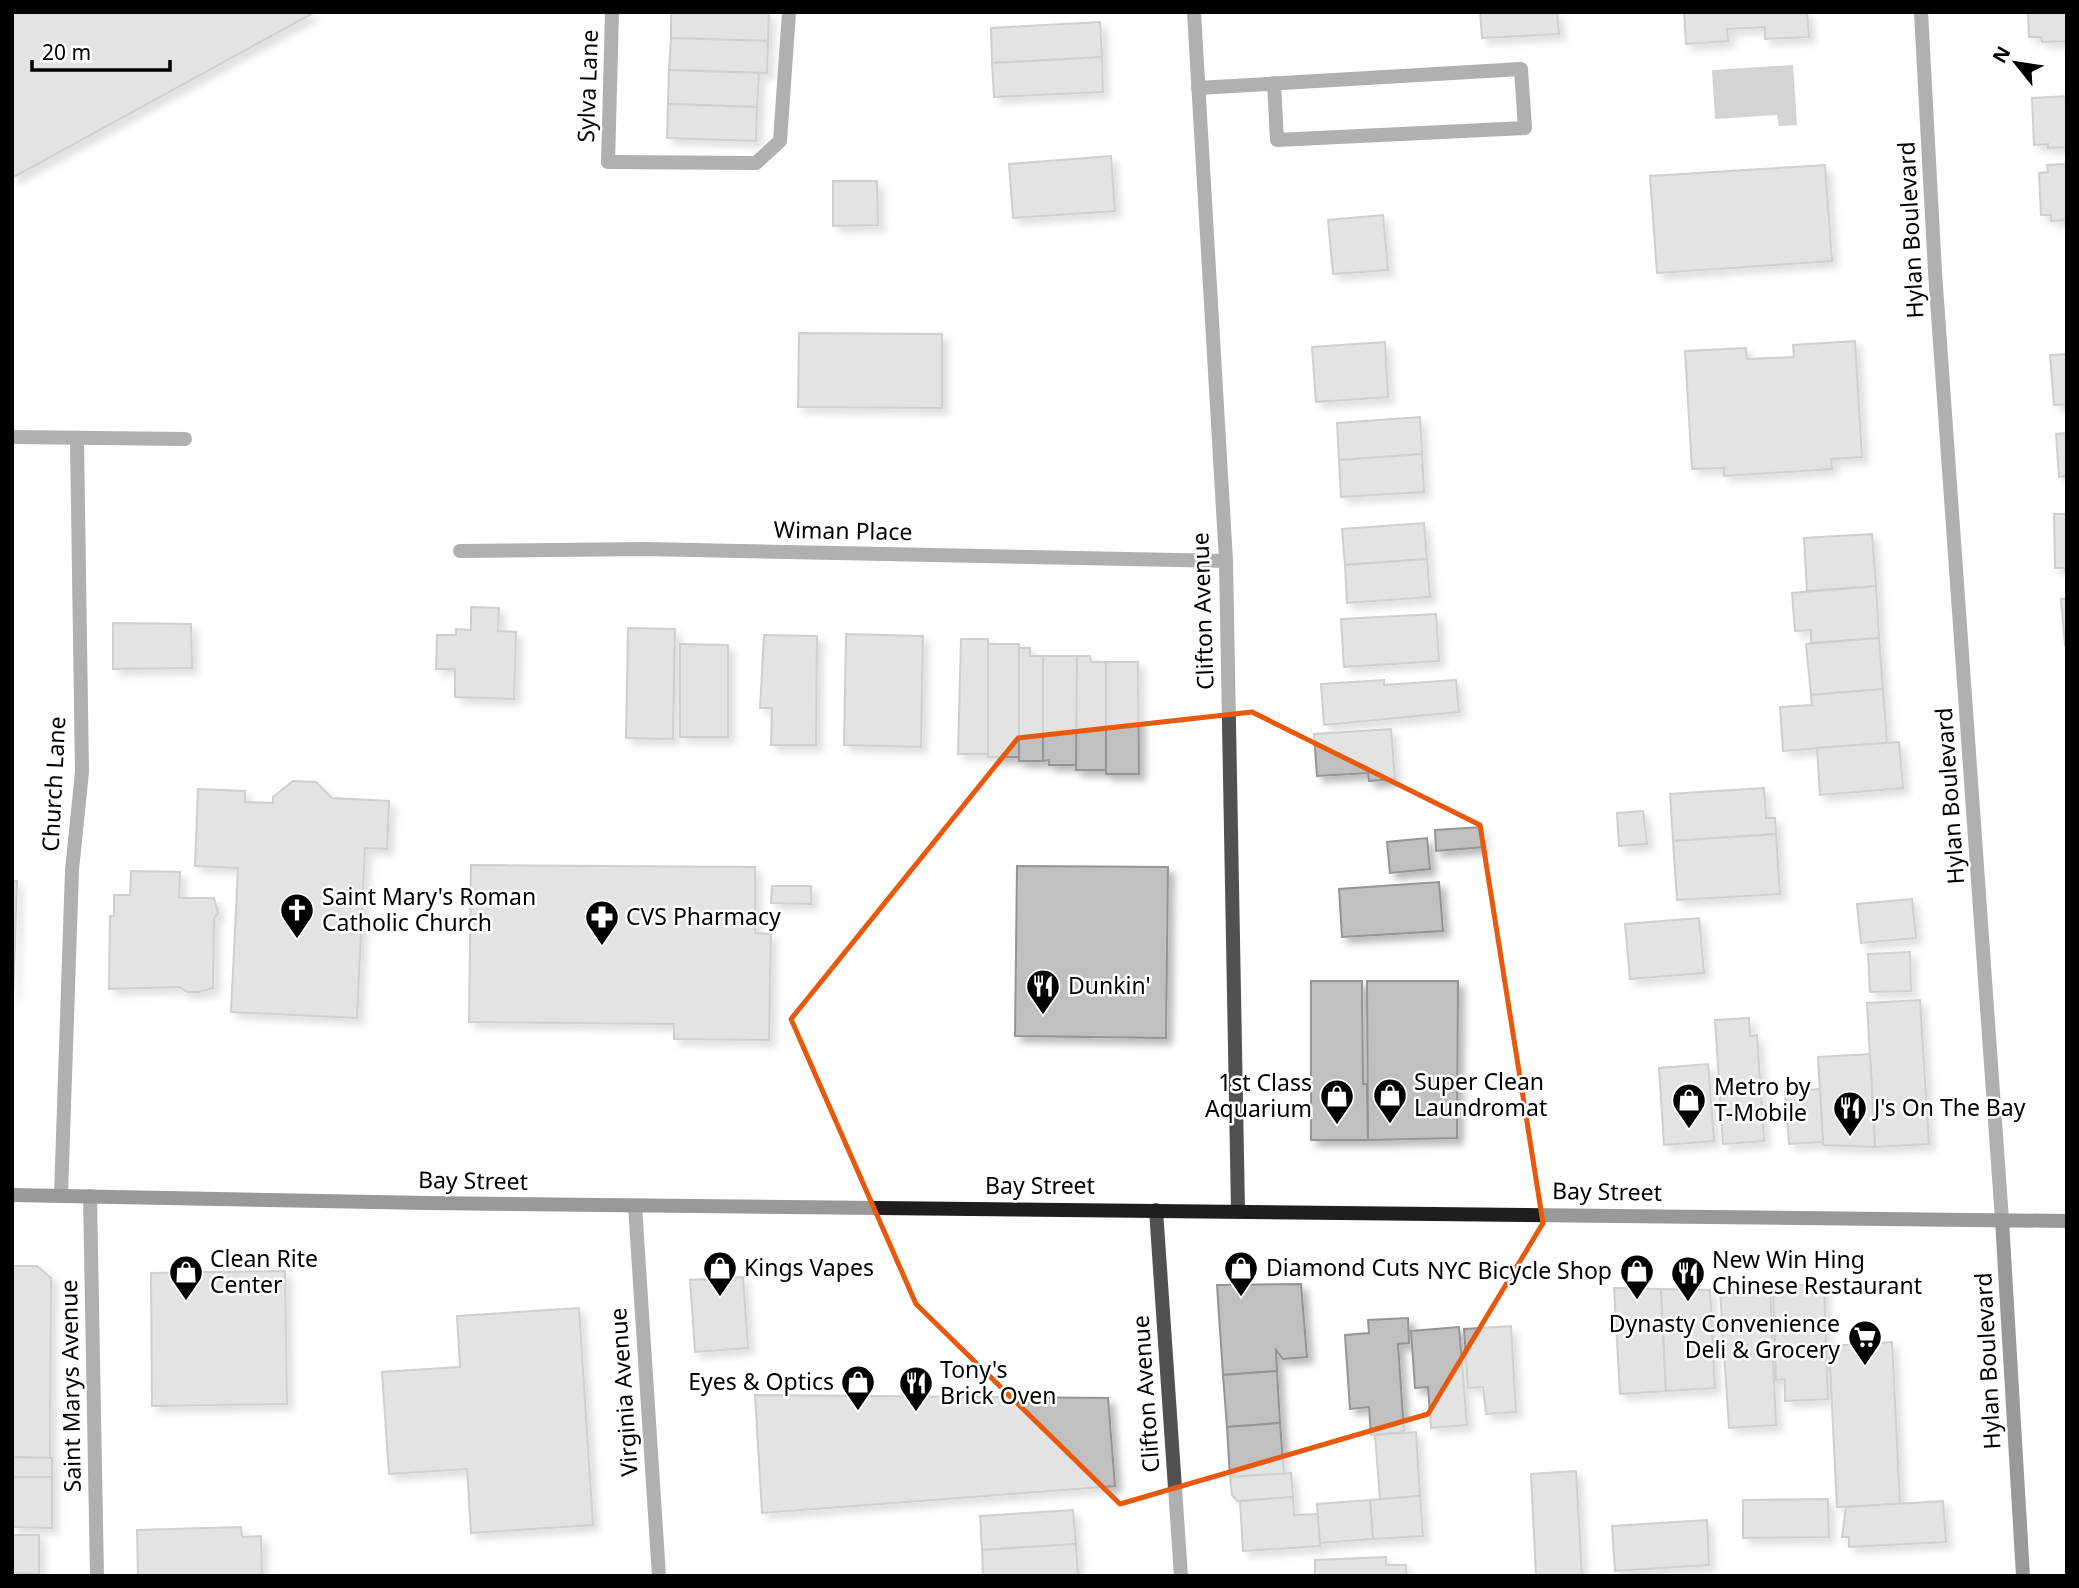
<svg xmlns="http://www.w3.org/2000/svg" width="2079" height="1588" font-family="'Noto Sans',sans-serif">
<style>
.water{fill:#9f9f9f}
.building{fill:#c0c0c0;stroke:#959595;stroke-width:2;filter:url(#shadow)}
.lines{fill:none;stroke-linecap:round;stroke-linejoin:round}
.service{stroke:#515151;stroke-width:14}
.minor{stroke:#515151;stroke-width:14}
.tertiary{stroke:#515151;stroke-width:14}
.secondary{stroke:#1e1e1e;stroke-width:14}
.marked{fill:none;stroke:#e8590c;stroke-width:5;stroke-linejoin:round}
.labels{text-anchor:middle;stroke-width:5;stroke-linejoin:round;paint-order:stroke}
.street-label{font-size:23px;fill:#000;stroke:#fff}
.poi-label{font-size:23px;fill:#000;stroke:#fff;text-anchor:start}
</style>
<defs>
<filter id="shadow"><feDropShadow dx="6" dy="6" stdDeviation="3.5" flood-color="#0004"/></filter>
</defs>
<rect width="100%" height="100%" fill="#fff"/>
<path class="water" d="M1793,65L1797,125L1779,126L1777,115L1715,119L1712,70Z"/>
<g class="building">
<path d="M12,12H315L12,178Z"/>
<path d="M671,12H769L768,41L671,38Z"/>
<path d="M1480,12H1557L1559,34L1482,38Z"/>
<path d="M1684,12H1807L1809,37L1765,39V27L1727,29L1728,41L1686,44Z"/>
<path d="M2028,12H2067V41L2042,42L2041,37H2029Z"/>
<path d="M1100,22L1102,57L992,63L991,28Z"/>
<path d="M671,38L768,41L767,73L669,70Z"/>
<path d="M1102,57L1103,92L994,97L992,63Z"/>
<path d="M669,70L759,73L757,107L668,104Z"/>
<path d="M2067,96V147L2048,148V144L2034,145L2032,98Z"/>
<path d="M668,104L757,107L756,141L667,138Z"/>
<path d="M1111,156L1115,211L1013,218L1009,164Z"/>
<path d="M2067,164V220L2051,221V215H2041L2039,173L2048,172L2047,165Z"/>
<path d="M1825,165L1832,261L1657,273L1650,176Z"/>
<path d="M833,181H877L878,225L833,226Z"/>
<path d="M1383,215L1388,270L1333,274L1328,220Z"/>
<path d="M799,333L942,334V408L798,407Z"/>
<path d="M1855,341L1862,457L1831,459L1832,469L1724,476V468L1692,469L1685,351L1746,348L1747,359L1794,357L1793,345Z"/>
<path d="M1385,342L1388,397L1316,402L1312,347Z"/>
<path d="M2067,354V404L2054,405L2050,355Z"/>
<path d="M1420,417L1422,454L1339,460L1337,423Z"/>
<path d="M2067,433V476L2059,477L2056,434Z"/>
<path d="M1422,454L1424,492L1341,497L1339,460Z"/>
<path d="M2054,514H2067V568H2055Z"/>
<path d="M1424,523L1427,559L1345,565L1342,529Z"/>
<path d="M1872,534L1876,586L1807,591L1804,538Z"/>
<path d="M1427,559L1430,597L1347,603L1345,565Z"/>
<path d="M1876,586L1879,638L1811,643V630L1795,631L1792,593Z"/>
<path d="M2061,599H2067V644L2065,645Z"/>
<path d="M471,607L499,608L498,631L516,632L514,699L455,697V669H436L437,635H456V629L471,630Z"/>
<path d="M1436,614L1439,661L1344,667L1341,619Z"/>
<path d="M113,623L191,624L192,668L113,669Z"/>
<path d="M628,628L675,629L673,739L626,738Z"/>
<path d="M846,634L923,636L921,747L844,745Z"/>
<path d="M764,635L817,636L816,745H771L772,708H760Z"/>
<path d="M1879,638L1883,689L1811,695L1806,644Z"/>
<path d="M961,639H988V754H958Z"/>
<path d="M680,644L728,645V737H680Z"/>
<rect x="988" y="644" width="31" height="113"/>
<path d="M1019,648H1030V656H1043V761H1019Z"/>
<path d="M1043,656H1077V765H1049V760L1043,761Z"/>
<path d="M1077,656H1090L1091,662H1106L1107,770H1076Z"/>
<path d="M1106,662H1138L1139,774H1106Z"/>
<path d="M1384,680V685L1456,680L1459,712L1324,725L1321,684Z"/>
<path d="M1883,689L1887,743L1783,751L1780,707L1812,705L1811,695Z"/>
<path d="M1391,729L1395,779L1369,781L1368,773L1317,776L1314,734Z"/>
<path d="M1899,742L1903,788L1820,795L1817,748Z"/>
<path d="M293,781L316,782L332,798L389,801L387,849L365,848L357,1018L231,1012L238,868L195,866L198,789L245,791V802L273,803V797Z"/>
<path d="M1764,788L1766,818H1775L1776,834L1673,841L1670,794Z"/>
<path d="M1643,811L1647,844L1619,846L1617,813Z"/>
<path d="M1482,827L1484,847L1436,851L1435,830Z"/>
<path d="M1776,834L1780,894L1677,900L1673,841Z"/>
<path d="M1427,838L1430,869L1390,873L1387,842Z"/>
<path d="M471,865L755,867V933L771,934L769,1040L674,1039V1024L469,1022Z"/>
<path d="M1017,866L1168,867L1166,1038L1015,1036Z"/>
<path d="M131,871L180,872L179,898H214L218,913L214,919L213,988L199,992H187L179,987L109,989L110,916H114V895H130Z"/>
<path d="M12,881H17L15,943H12Z"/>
<path d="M1439,882L1443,931L1342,937L1339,889Z"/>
<path d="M772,886H811V904L771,903Z"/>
<path d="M1912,899L1916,938L1861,943L1857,904Z"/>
<path d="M1699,918L1704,973L1630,979L1625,924Z"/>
<path d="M12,943H15L13,996H12Z"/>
<path d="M1910,952L1911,991L1870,992L1868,954Z"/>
<path d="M1311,981H1362L1363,1084H1367L1368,1140H1311Z"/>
<path d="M1367,981H1458L1457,1138L1368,1140Z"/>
<path d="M1920,1000L1929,1144L1875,1147L1867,1003Z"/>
<path d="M1749,1018L1750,1036L1757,1035L1764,1141L1723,1144L1715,1020Z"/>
<path d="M1870,1054L1875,1147L1823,1145L1818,1057Z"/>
<path d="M1708,1064L1714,1141L1664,1145L1659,1068Z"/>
<path d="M1820,1089L1823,1142L1789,1144L1785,1091Z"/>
<path d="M12,1266H37L51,1278L50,1458L12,1457Z"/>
<path d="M285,1271L287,1404L152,1406L151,1273Z"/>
<path d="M743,1277L748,1348L695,1352L690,1280Z"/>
<path d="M1301,1284L1307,1357L1283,1359L1276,1350L1277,1371L1223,1375L1217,1285Z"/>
<path d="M1824,1284L1828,1399L1785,1401V1379L1776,1380L1773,1286Z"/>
<path d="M1614,1288L1661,1289L1666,1391L1620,1394Z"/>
<path d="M1770,1288L1776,1425L1729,1428L1720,1291Z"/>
<path d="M1661,1289L1710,1290L1715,1388L1666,1391Z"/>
<path d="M579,1308L593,1525L471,1533L467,1469L389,1474L382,1372L460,1367L457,1316Z"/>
<path d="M1408,1318L1409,1343L1398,1344L1404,1432L1371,1435L1369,1407L1350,1409L1345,1335L1369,1333L1368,1320Z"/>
<path d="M1511,1326L1516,1412L1486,1414L1483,1387L1468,1388L1464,1329Z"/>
<path d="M1459,1327L1467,1425L1431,1428L1428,1387L1415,1388L1411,1331Z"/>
<path d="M1892,1342L1900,1504L1837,1507L1829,1346Z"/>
<path d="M1277,1371L1280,1423L1227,1427L1223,1375Z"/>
<path d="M755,1395L1108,1398L1115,1486L762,1513Z"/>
<path d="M1280,1423L1284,1474L1230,1477L1227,1427Z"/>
<path d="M1416,1432L1420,1496L1380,1499L1375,1435Z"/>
<path d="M12,1457L52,1458V1477H12Z"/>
<path d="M1576,1471L1582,1576H1536L1531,1474Z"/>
<path d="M1291,1473L1293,1497L1237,1501L1232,1495L1230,1477Z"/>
<path d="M12,1477H52V1528L12,1527Z"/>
<path d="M1420,1496L1423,1536L1373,1539L1370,1500Z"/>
<path d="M1293,1497L1294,1515L1318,1514L1320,1546L1243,1551L1240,1501Z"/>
<path d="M1828,1499L1829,1537L1743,1538V1500Z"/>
<path d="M1370,1500L1373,1539L1320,1543L1317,1504Z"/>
<path d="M1943,1501L1946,1542L1849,1547V1537H1842L1846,1507Z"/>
<path d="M1073,1510L1076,1544L982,1550L980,1516Z"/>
<path d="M1707,1520L1709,1565L1615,1571L1612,1526Z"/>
<path d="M241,1527L242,1537L261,1536L262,1576H138L137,1530Z"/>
<path d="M12,1535H39V1574L12,1573Z"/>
<path d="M1076,1544L1078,1575L983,1576L982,1550Z"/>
<path d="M1386,1557V1565H1406V1576H1315V1560Z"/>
</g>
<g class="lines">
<g class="service">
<path d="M1198,88L1521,69L1525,128L1277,140L1274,83"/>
<path d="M608,162L756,163L780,141L789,12"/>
<path d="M12,437L185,439"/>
<path d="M61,1195L72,870L82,772L77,440"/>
</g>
<g class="minor">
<path d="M1194,12L1226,561L1238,1210"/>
<path d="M608,162L612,12"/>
<path d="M460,551L645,549L1226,561"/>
<path d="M90,1196L97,1576"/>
<path d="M635,1206L659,1576"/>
<path d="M1156,1210L1181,1576"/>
</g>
<path class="tertiary" d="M1921,12L1935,272L2002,1220"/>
<g class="secondary">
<path d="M12,1195L428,1203L2067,1221"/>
<path d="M2002,1220L2023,1576"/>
</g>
</g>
<path d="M0 0H2079V1588H0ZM1252,712L1480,825L1543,1223L1428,1414L1120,1504L916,1304L791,1019L1018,738Z" fill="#fff" fill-opacity=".55" fill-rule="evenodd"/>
<path class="marked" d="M1252,712L1480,825L1543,1223L1428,1414L1120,1504L916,1304L791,1019L1018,738Z"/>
<defs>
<g id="church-pin" transform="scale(1.75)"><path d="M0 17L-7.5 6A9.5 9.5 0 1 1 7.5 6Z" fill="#000" stroke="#fff"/><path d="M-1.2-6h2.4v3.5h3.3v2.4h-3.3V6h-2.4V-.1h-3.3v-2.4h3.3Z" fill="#fff"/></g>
<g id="pharmacy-pin" transform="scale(1.75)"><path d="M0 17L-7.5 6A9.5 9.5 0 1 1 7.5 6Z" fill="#000" stroke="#fff"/><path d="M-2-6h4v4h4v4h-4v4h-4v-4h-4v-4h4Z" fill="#fff"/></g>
<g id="restaurant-pin" transform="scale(1.75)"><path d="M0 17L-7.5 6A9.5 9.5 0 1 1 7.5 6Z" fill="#000" stroke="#fff"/><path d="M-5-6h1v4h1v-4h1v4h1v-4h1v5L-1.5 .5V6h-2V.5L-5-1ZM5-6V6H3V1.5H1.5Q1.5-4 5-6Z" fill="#fff"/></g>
<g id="shop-pin" transform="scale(1.75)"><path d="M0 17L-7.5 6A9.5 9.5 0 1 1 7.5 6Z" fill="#000" stroke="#fff"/><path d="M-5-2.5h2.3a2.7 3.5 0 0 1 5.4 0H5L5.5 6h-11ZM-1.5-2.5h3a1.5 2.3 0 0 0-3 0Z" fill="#fff"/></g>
<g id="supermarket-pin" transform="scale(1.75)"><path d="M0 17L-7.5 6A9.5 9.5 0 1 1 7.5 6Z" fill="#000" stroke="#fff"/><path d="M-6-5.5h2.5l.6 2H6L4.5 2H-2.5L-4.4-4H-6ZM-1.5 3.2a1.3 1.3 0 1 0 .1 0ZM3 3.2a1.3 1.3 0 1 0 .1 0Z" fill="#fff"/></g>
</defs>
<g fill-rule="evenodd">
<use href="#church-pin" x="297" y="910"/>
<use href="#pharmacy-pin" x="602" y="917"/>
<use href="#restaurant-pin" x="1043" y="986"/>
<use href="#shop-pin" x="1390" y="1095"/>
<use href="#shop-pin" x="1337" y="1096"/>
<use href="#shop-pin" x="1689" y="1100"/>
<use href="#restaurant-pin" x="1850" y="1108"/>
<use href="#shop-pin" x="720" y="1268"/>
<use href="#shop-pin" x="1241" y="1268"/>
<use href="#shop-pin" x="1637" y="1271"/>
<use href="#shop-pin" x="186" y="1272"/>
<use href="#restaurant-pin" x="1688" y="1273"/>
<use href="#supermarket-pin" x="1865" y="1337"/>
<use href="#shop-pin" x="858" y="1382"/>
<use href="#restaurant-pin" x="916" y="1383"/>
</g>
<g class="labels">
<g class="street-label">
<text transform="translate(588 86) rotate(-88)" y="8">Sylva Lane</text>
<text transform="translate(1911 230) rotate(-93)" y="8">Hylan Boulevard</text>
<text transform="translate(843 531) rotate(1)" y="8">Wiman Place</text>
<text transform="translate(1203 611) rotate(-92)" y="8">Clifton Avenue</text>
<text transform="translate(54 784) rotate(-87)" y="8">Church Lane</text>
<text transform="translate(1950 796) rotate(-94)" y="8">Hylan Boulevard</text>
<text transform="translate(473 1181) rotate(1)" y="8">Bay Street</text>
<text x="1040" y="1194">Bay Street</text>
<text transform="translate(1607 1192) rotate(1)" y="8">Bay Street</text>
<text transform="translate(1988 1361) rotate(-93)" y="8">Hylan Boulevard</text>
<text transform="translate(71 1386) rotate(-91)" y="8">Saint Marys Avenue</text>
<text transform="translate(624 1392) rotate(-94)" y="8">Virginia Avenue</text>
<text transform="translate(1146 1394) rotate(-94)" y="8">Clifton Avenue</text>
</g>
<g class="poi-label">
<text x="322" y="905">Saint Mary's Roman<tspan x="322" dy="26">Catholic Church</tspan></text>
<text x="626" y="925">CVS Pharmacy</text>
<text x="1068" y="994">Dunkin'</text>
<text x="1414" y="1090">Super Clean<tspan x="1414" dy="26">Laundromat</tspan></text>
<text x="1312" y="1091" text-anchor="end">1st Class<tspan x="1312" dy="26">Aquarium</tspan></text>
<text x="1714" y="1095">Metro by<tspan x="1714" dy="26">T-Mobile</tspan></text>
<text x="1874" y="1116">J's On The Bay</text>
<text x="210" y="1267">Clean Rite<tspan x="210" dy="26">Center</tspan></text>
<text x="1712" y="1268">New Win Hing<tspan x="1712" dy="26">Chinese Restaurant</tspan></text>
<text x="744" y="1276">Kings Vapes</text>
<text x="1266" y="1276">Diamond Cuts</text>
<text x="1612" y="1279" text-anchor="end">NYC Bicycle Shop</text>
<text x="1840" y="1332" text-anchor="end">Dynasty Convenience<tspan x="1840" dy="26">Deli &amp; Grocery</tspan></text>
<text x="940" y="1378">Tony's<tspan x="940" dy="26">Brick Oven</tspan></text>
<text x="834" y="1390" text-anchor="end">Eyes &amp; Optics</text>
</g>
</g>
<rect width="2079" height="1588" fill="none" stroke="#000000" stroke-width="28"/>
<g transform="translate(2016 63) rotate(300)" stroke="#ffffff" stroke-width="5" paint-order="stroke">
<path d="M0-5L12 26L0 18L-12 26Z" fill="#000000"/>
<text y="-10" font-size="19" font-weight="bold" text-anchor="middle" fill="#000000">N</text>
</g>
<path d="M32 60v10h138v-10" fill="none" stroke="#000000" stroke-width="3.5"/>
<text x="42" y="60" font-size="21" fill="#000000" stroke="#ffffff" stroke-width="5" paint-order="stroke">20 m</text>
</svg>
